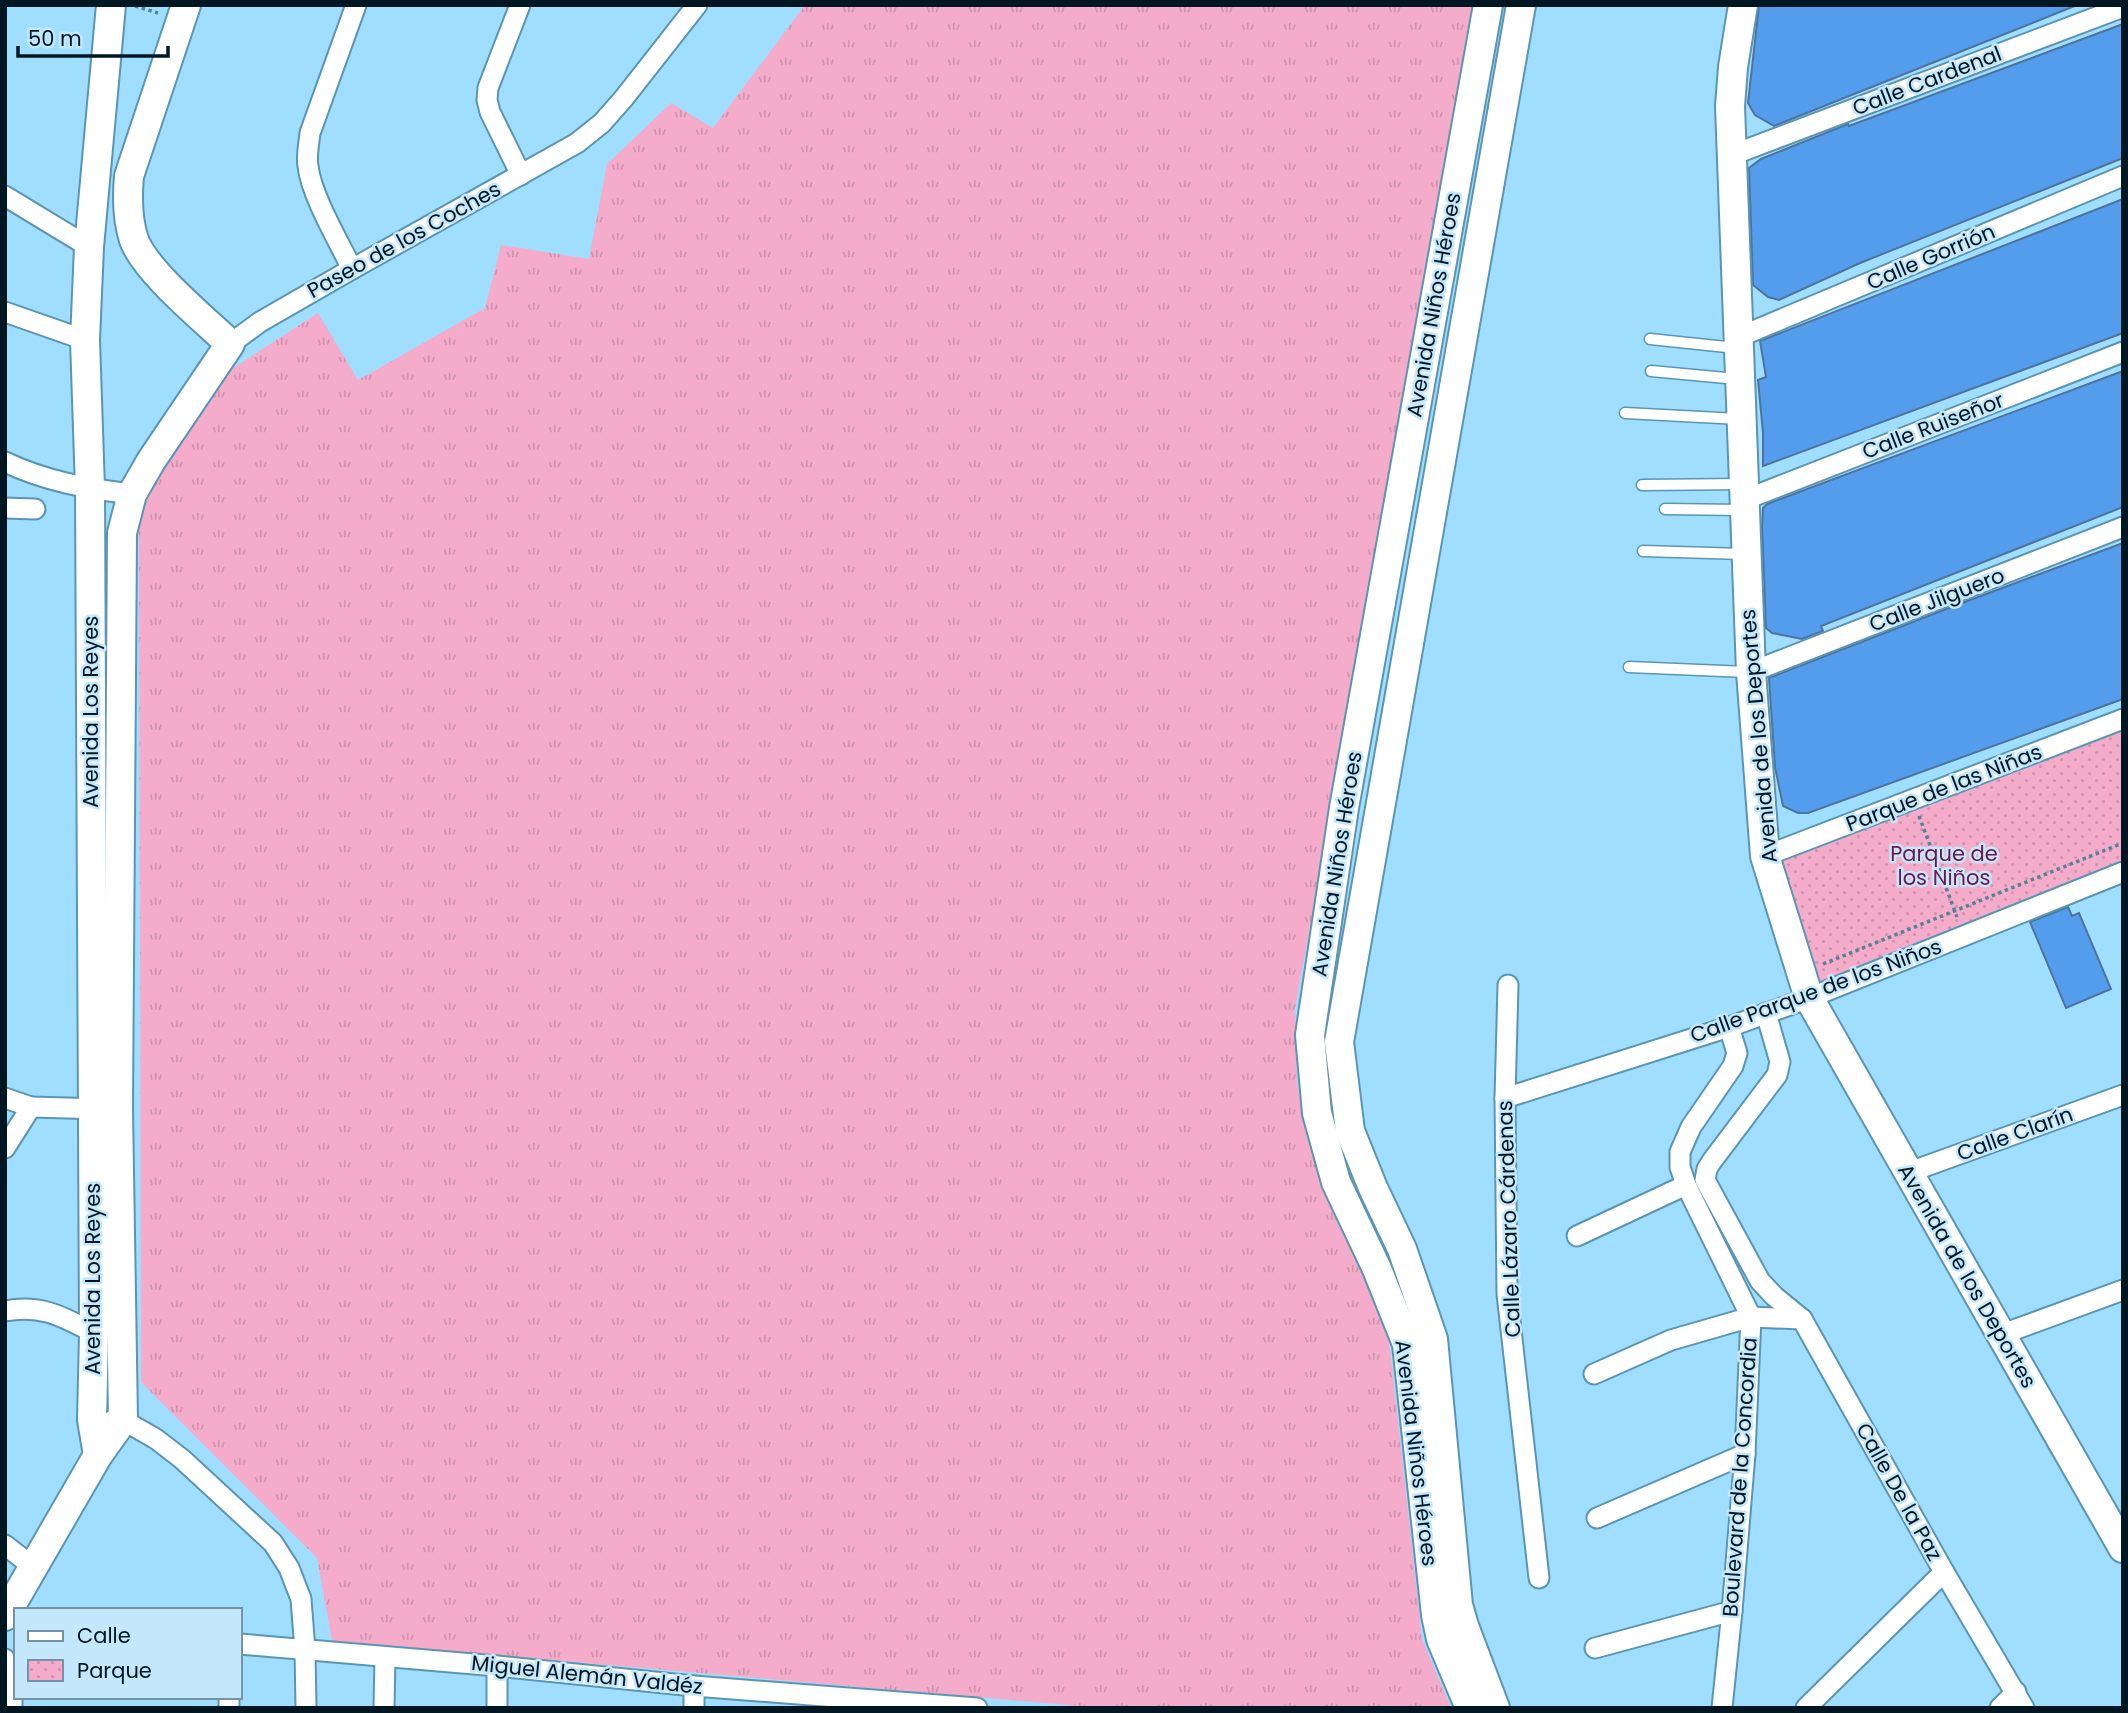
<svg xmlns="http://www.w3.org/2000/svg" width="2128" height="1713" font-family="Poppins,sans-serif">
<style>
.grass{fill:url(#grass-tufts)}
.park{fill:url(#park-dots)}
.building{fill:#549cec;stroke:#4e739c;stroke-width:2}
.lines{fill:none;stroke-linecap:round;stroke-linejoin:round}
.lane-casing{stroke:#5a95b4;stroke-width:13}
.street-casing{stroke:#5a95b4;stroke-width:23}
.secondary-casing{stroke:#5a95b4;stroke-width:32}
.path{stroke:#568299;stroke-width:3.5;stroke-dasharray:3.5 3.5;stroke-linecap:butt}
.lane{stroke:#fff;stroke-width:10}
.street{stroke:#fff;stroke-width:19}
.secondary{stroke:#fff;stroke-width:28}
.labels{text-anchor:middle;stroke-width:5;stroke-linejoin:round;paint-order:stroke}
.street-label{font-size:21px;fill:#001621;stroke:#c3e7fb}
.park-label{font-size:21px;fill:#721548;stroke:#c3e7fb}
</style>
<defs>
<pattern id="grass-tufts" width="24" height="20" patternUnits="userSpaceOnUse" patternTransform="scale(1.75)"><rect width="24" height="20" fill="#f5accb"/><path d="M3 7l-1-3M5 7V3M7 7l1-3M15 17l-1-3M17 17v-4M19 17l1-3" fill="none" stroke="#d093ae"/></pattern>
<pattern id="park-dots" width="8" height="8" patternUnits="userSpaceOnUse" patternTransform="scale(1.75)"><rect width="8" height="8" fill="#f5accb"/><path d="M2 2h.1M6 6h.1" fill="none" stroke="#d093ae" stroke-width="1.8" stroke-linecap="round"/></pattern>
</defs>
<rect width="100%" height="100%" fill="#a0deff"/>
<path class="grass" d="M805,5H1476L1295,1009L1297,1083L1307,1138L1381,1310L1390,1348L1422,1639L1451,1708H1102L332,1641L317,1558L141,1382L139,526L144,497L227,372L318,313L358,380L485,308L501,245L589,259L607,164L671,103L713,128Z"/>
<path class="park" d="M2123,720V871L1810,995L1771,858Z"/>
<g class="building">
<path d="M1759,5H2074L2075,6L1774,126L1755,115L1748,103Z"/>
<path d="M2123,24V158L1860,263L1779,300L1768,297L1753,285L1749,168L1761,159L1848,124L1849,126Z"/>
<path d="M2123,199V333L1763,466V433L1758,380L1766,377L1760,341Z"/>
<path d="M2123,371V507L1821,626L1823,631L1802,639L1772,633L1766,628L1762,527L1763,508L1767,504Z"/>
<path d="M2123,543V699L1808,813H1798L1783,806L1775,767L1769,678L1954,606Z"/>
<path d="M2068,907L2072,916L2079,913L2111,989L2066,1008L2030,922Z"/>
</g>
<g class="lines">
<g class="lane-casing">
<g id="lane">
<path d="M1650,339L1736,348"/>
<path d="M1651,371L1737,379"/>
<path d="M1625,413L1739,419"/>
<path d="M1642,485L1743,484"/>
<path d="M1665,509L1741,510"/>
<path d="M1643,551L1744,554"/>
<path d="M1629,667L1747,672"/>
</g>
</g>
<g class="street-casing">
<g id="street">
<path d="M520,5L488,88L487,100L490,112L521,175"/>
<path d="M1732,155L2123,7"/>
<path d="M5,196L89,247"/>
<path d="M352,269C339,242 311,195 308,166C306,155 309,144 310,133L356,5"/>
<path d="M5,312L85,340"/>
<path d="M1739,337L2123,176"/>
<path d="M230,344L260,322L352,269L577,143L602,123L624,98L697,5"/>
<path d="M5,462C45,481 88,489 132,494"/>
<path d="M1744,500L2123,352"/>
<path d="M5,508L35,509"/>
<path d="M1751,672L2123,527"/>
<path d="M1765,856L2123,719"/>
<path d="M1508,985L1505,1098L1507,1294L1539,1578"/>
<path d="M1766,1013L1780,1062L1777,1075L1712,1161L1707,1169L1705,1180L1760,1281L1774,1296L1802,1319"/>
<path d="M5,1098L31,1107"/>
<path d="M1505,1098L1729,1027L1809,998L2123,872"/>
<path d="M5,1148L31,1107L103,1109"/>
<path d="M1907,1173L2123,1095"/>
<path d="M1577,1236L1686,1185"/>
<path d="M5,1311C42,1304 63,1317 94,1333"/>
<path d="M2000,1335L2123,1290"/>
<path d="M1594,1374L1671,1340L1751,1317L1802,1319L1944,1572L2024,1708"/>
<path d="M113,1420H123L156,1439L182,1459L273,1543L289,1568L301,1599L305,1650L306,1708"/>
<path d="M1597,1518L1745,1454"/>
<path d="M5,1545L32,1566"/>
<path d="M240,1644L497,1666L694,1686L977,1708"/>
<path d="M1595,1648L1732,1611"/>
<path d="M5,1659L12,1688V1708"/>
<path d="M229,1708V1697"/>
<path d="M384,1708L385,1657"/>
<path d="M497,1708V1666"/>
<path d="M694,1708V1686"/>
<path d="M1722,1708L1732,1611L1745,1454L1751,1317L1686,1185L1680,1167V1152L1691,1127L1733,1066L1737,1053L1729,1027"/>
<path d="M1806,1708L1944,1572"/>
<path d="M2000,1708L2016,1692"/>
</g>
</g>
<g class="secondary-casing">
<g id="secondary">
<path d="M1743,5L1733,67L1730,106L1751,672L1765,856L1809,998L2123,1548"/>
<path d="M98,1455L92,1420L94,1333L90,489L85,340L89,247L111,5"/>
<path d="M5,1616L98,1455L123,1420L118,1108L122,533L132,494L151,461L230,344C204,319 146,272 134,240C127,219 127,198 129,176L186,5"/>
<path d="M1470,1708L1441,1639L1436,1615L1407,1344L1377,1269L1336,1182L1317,1113L1310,1035L1344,808L1488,5"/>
<path d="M1495,1708L1464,1626L1458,1605L1433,1339L1402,1249L1373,1188L1350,1131L1339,1042L1521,5"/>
</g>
</g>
<g class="path">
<path d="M135,6L158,13"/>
<path d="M1919,816L1957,917"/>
<path d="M1823,964L2123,843"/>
</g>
<use href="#lane" class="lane"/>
<use href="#street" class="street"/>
<use href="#secondary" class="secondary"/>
</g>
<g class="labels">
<g class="street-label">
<text transform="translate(1927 81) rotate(-21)" y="7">Calle Cardenal</text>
<text transform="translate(404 240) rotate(-29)" y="7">Paseo de los Coches</text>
<text transform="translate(1931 257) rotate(-23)" y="7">Calle Gorrión</text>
<text transform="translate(1434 305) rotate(-80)" y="7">Avenida Niños Héroes</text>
<text transform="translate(1933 426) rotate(-21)" y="7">Calle Ruiseñor</text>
<text transform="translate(1937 600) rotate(-21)" y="7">Calle Jilguero</text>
<text transform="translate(91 712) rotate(-90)" y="7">Avenida Los Reyes</text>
<text transform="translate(1759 736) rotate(-95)" y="7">Avenida de los Deportes</text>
<text transform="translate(1944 788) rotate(-21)" y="7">Parque de las Niñas</text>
<text transform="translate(1337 864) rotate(-81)" y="7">Avenida Niños Héroes</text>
<text transform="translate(1816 991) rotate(-20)" y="7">Calle Parque de los Niños</text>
<text transform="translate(2015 1134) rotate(-20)" y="7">Calle Clarín</text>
<text transform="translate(1509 1219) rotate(-92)" y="7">Calle Lázaro Cárdenas</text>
<text transform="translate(1967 1276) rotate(60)" y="7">Avenida de los Deportes</text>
<text transform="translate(93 1279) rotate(-90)" y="7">Avenida Los Reyes</text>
<text transform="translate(1416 1453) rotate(83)" y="7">Avenida Niños Héroes</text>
<text transform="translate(1740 1477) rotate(-86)" y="7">Boulevard de la Concordia</text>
<text transform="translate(1899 1492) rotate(61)" y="7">Calle De la Paz</text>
<text transform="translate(587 1675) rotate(6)" y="7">Miguel Alemán Valdéz</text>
</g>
<g class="park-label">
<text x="1944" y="861">Parque de<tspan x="1944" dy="24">los Niños</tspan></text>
</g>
</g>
<rect width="2128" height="1713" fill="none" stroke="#001621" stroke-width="14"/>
<rect x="14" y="1608" width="228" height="91" fill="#c3e7fb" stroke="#7593a4" stroke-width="2"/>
<rect x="28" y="1631" width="35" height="10" fill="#ffffff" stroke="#7593a4" stroke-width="2"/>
<text x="77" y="1643" font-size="21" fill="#001621">Calle</text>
<rect x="28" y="1660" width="35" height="21" fill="url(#park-dots)" stroke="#7593a4" stroke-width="2"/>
<text x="77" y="1678" font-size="21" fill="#001621">Parque</text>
<path d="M18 46v10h150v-10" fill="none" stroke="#001621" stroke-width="3.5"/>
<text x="28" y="46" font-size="21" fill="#001621" stroke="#c3e7fb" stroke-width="5" paint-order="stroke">50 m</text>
</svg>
